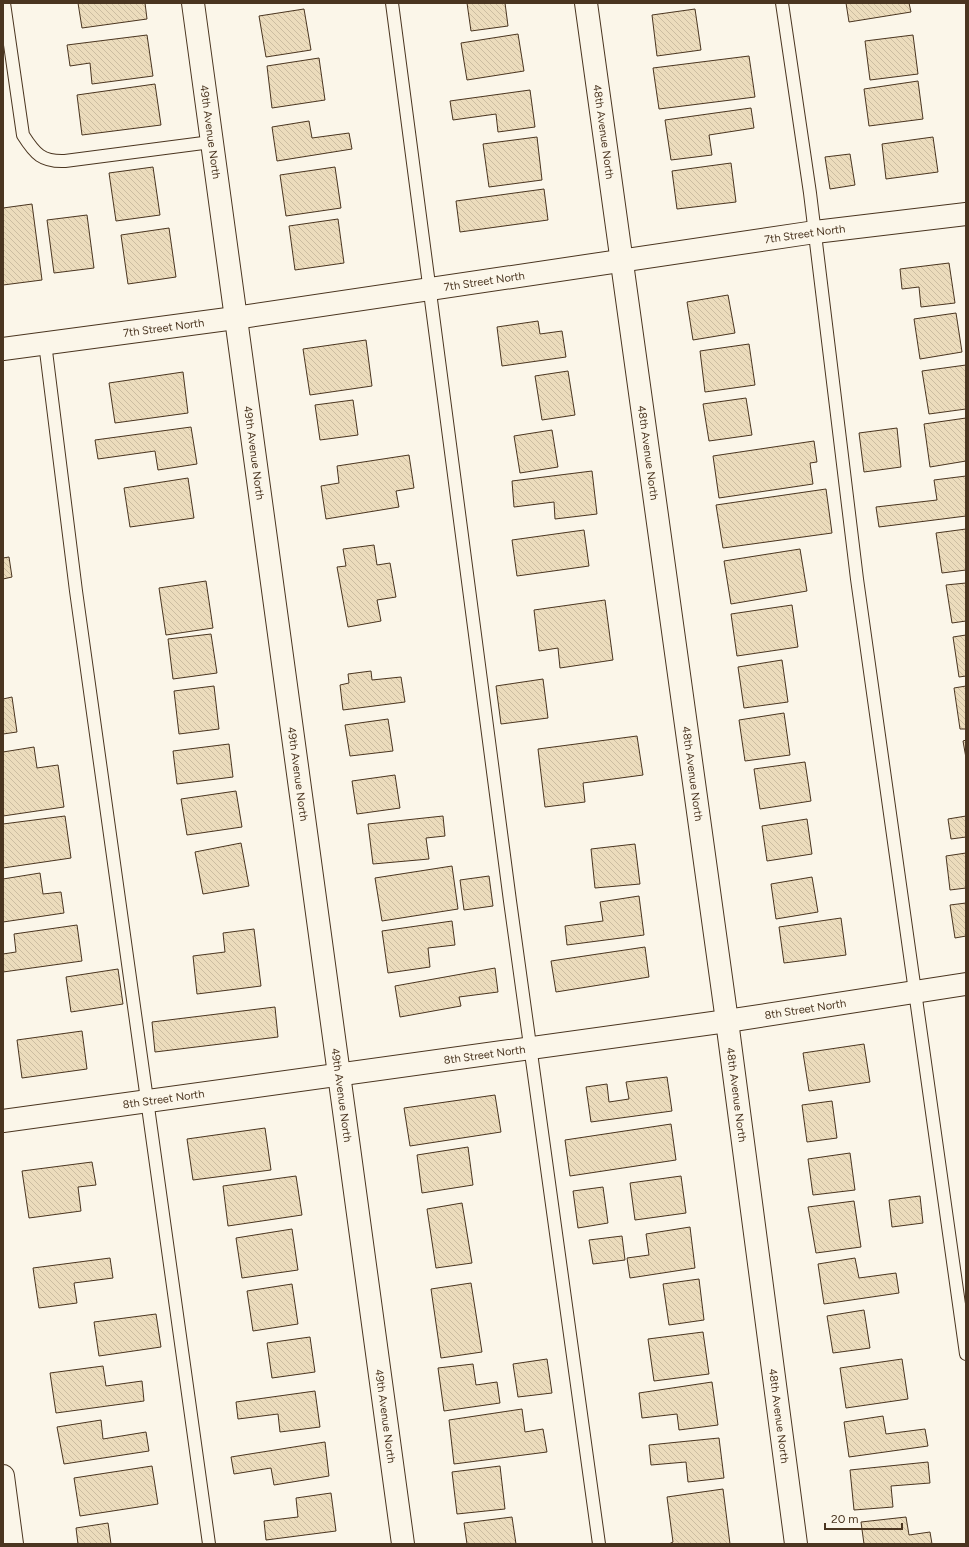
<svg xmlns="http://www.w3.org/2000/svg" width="969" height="1547" font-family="Figtree,sans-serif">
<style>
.building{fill:url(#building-back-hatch);stroke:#4a3520}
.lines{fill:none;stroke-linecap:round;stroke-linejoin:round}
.service-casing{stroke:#4a3520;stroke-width:14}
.minor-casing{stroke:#4a3520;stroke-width:24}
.service{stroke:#fbf6e9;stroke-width:12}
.minor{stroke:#fbf6e9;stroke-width:22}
.labels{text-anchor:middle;stroke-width:3;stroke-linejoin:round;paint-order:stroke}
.street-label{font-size:11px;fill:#4a3520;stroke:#fbf6e9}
</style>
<defs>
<pattern id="building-back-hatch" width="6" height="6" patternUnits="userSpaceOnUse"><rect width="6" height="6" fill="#ecdcbc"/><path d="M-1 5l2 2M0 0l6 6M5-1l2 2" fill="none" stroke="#ccbda1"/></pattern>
</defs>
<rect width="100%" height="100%" fill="#fbf6e9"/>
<g class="building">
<path d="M78,3H145L147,19L82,28Z"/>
<path d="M467,3H505L508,26L471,31Z"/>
<path d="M846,3H909L911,12L849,22Z"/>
<path d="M304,9L311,50L266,57L259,16Z"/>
<path d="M695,9L701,50L657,56L652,15Z"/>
<path d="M518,34L524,71L467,80L461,43Z"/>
<path d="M147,35L153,76L92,84L90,63L70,66L67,45Z"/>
<path d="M913,35L918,74L870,80L865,41Z"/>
<path d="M749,56L755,97L659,109L653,68Z"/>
<path d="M319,58L325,100L272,108L267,66Z"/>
<path d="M918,81L923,119L869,126L864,89Z"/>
<path d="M155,84L161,125L82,135L77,95Z"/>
<path d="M530,90L535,127L498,132L496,114L453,120L450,101Z"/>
<path d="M751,108L754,128L709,135L712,155L671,160L665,120Z"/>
<path d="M309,121L312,138L349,133L352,149L277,161L272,127Z"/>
<path d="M537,137L542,180L489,187L483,144Z"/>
<path d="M933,137L938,172L886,179L882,144Z"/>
<path d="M850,154L855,185L830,189L825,157Z"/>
<path d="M731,163L736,202L677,209L672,171Z"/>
<path d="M153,167L160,215L116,221L109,173Z"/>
<path d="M335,167L341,208L286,216L280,175Z"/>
<path d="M544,189L548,220L460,232L456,201Z"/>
<path d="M32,204L42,280L3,285V208Z"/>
<path d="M87,215L94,268L54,273L47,220Z"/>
<path d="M338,219L344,263L295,270L289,226Z"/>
<path d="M169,228L176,277L128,284L121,235Z"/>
<path d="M949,263L955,303L921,307L919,287L902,289L900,269Z"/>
<path d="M728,295L735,333L693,340L687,302Z"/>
<path d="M956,313L962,352L920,359L914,319Z"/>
<path d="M538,321L540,334L562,331L566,357L502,366L497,327Z"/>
<path d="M366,340L372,386L310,395L303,349Z"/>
<path d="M749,344L755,385L705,392L700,351Z"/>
<path d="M966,365V409L929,414L922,371Z"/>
<path d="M568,371L575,415L542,420L535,376Z"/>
<path d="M183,372L188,413L115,423L109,383Z"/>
<path d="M746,398L752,435L709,441L703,404Z"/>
<path d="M353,400L358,435L320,440L315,405Z"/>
<path d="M966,418V461L930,467L924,424Z"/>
<path d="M191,427L197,464L158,470L155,451L98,459L95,440Z"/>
<path d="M897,428L901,467L864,472L859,433Z"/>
<path d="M552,430L558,467L520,473L514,436Z"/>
<path d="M814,441L817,462L810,463L813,484L719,498L713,456Z"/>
<path d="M409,455L414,488L396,491L399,507L326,519L321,486L339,483L337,466Z"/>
<path d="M592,471L597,514L555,519L554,502L514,507L512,481Z"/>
<path d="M966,476V516L879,527L876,507L937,500L934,480Z"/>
<path d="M188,478L194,518L130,527L124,488Z"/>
<path d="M826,489L832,533L723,548L716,505Z"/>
<path d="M966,529V570L942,573L936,533Z"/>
<path d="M584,530L589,566L517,576L512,540Z"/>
<path d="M374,545L377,565L390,563L396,597L377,600L381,621L348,627L337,567L346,566L343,549Z"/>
<path d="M800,549L807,591L731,604L724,561Z"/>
<path d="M9,557L12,577L3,579V558Z"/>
<path d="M206,581L213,628L166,635L159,588Z"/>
<path d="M966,583V621L952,623L946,585Z"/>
<path d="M605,600L613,660L560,668L558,648L539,651L534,610Z"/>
<path d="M792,605L798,647L737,656L731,614Z"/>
<path d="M211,634L217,673L173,679L168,639Z"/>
<path d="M966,635V676L959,677L953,637Z"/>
<path d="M782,660L788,702L744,708L738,667Z"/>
<path d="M371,671L372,680L401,677L405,702L343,710L340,685L349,683L348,674Z"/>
<path d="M543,679L548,718L501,724L496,686Z"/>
<path d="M214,686L219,729L179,734L174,691Z"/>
<path d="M966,686V729H960L954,688Z"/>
<path d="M12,697L17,732L3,734V699Z"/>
<path d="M784,713L790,755L745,761L739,720Z"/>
<path d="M388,719L393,751L350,756L345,725Z"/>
<path d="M637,736L643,775L583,783L585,802L545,807L538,749Z"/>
<path d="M966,740V758L963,741Z"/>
<path d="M229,744L233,777L177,784L173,751Z"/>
<path d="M34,747L37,768L58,765L64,807L3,816V752Z"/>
<path d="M805,762L811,801L760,809L754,769Z"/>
<path d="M395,775L400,808L357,814L352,781Z"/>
<path d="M236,791L242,827L187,835L181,799Z"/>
<path d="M65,816L71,858L3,868V824Z"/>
<path d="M443,816L445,836L426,838L429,859L373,864L368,824Z"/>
<path d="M966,816V837L951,839L948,819Z"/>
<path d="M807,819L812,854L767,861L762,826Z"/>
<path d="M241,843L249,886L203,894L195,852Z"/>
<path d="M635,844L640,884L595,888L591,849Z"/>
<path d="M966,853V888L950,890L946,856Z"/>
<path d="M452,866L458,909L382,921L375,878Z"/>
<path d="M40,873L43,894L61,892L64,913L3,922V879Z"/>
<path d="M489,876L493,906L464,910L460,880Z"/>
<path d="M812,877L818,912L776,919L771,884Z"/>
<path d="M639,896L644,935L567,945L565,926L603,921L600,902Z"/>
<path d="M966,903V936L955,938L950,905Z"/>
<path d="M841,918L846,955L784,963L779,927Z"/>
<path d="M452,921L455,945L428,948L430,967L388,973L382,931Z"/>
<path d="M77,925L82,961L3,972V954L16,952L14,934Z"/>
<path d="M254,929L261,986L197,994L193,956L225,952L223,933Z"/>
<path d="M645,947L649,977L556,992L551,961Z"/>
<path d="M495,968L498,992L459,997L461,1006L400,1017L395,986Z"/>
<path d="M118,969L123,1004L71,1012L66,977Z"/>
<path d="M275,1007L278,1037L155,1052L152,1022Z"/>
<path d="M82,1031L87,1069L22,1078L17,1040Z"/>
<path d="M864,1044L870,1082L809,1091L803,1053Z"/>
<path d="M667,1077L672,1111L591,1122L586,1087L607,1084L609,1102L629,1099L626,1082Z"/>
<path d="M495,1095L501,1132L410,1146L404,1108Z"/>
<path d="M832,1101L837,1138L807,1142L802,1105Z"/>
<path d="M671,1124L676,1160L570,1176L565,1140Z"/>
<path d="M265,1128L271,1170L193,1180L187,1139Z"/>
<path d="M468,1147L473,1185L422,1193L417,1155Z"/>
<path d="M850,1153L855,1190L813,1195L808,1159Z"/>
<path d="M92,1162L96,1185L78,1187L81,1211L29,1218L22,1171Z"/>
<path d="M296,1176L302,1215L228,1226L223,1186Z"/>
<path d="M681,1176L686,1213L635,1220L630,1183Z"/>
<path d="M603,1187L608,1223L578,1228L573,1191Z"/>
<path d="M920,1196L923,1223L892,1227L889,1200Z"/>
<path d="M854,1201L861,1247L816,1253L808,1207Z"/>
<path d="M462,1203L472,1263L436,1268L427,1209Z"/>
<path d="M690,1227L695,1268L630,1278L627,1258L649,1255L646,1234Z"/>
<path d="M292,1229L298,1270L242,1278L236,1238Z"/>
<path d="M622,1236L625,1260L593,1264L589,1240Z"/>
<path d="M110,1258L113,1278L74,1283L77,1303L39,1308L33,1268Z"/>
<path d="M855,1258L859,1278L896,1273L899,1293L824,1304L818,1264Z"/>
<path d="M699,1279L704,1320L669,1325L663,1284Z"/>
<path d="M471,1283L482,1352L441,1358L431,1289Z"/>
<path d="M292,1284L298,1324L253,1331L247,1291Z"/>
<path d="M864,1310L870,1348L833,1353L827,1316Z"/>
<path d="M156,1314L161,1347L99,1356L94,1322Z"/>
<path d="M703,1332L709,1374L654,1381L648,1339Z"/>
<path d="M310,1337L315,1372L272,1378L267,1343Z"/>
<path d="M547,1359L552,1393L518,1397L513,1364Z"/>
<path d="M902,1359L908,1399L846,1408L840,1368Z"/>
<path d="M473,1364L476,1385L497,1382L500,1403L444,1411L438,1368Z"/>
<path d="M103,1366L106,1386L142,1381L144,1401L56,1413L50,1373Z"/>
<path d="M712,1382L718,1425L679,1430L677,1414L642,1418L639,1393Z"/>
<path d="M315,1391L320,1427L280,1432L278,1414L238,1419L236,1402Z"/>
<path d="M522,1409L525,1432L543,1429L547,1452L454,1464L449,1420Z"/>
<path d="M883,1416L886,1434L925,1429L928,1446L849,1457L844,1422Z"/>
<path d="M101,1420L103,1439L146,1432L149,1451L64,1464L57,1427Z"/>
<path d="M719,1438L724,1478L688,1482L686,1462L651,1465L649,1445Z"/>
<path d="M325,1442L329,1476L274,1485L271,1468L234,1474L231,1457Z"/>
<path d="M928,1462L930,1483L891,1486L893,1507L854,1510L850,1470Z"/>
<path d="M152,1466L158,1504L80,1516L74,1478Z"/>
<path d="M500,1466L505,1509L457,1514L452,1472Z"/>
<path d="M723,1489L730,1544H669L673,1542L667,1497Z"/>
<path d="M331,1493L336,1531L266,1540L264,1521L298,1517L296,1498Z"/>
<path d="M512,1517L516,1544H467L464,1523Z"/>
<path d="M906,1517L909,1535L930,1532L932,1544H864L861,1522Z"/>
<path d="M108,1523L111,1544H78L76,1528Z"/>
</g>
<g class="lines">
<g class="service-casing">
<g id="service">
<path d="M4,3L23,135C35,154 42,162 65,161L211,142"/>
<path d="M392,3L510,901L599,1544"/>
<path d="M782,3L810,193L857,579L966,1354"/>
<path d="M45,343L76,591L209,1544"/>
</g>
</g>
<g class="minor-casing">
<g id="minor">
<path id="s1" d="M193,3L403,1544"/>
<path id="s2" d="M586,3L727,1021L796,1544"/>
<path id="s3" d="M3,349L235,318L815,232L966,214"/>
<path id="s4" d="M3,1121L727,1021L966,984"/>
<path d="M3,1476L12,1544"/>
</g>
</g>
<use href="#service" class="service"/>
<use href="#minor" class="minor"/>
</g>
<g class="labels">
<g class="street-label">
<text dy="4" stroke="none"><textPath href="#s1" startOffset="130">49th Avenue North</textPath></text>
<text dy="4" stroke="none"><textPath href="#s2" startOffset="130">48th Avenue North</textPath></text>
<text dy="4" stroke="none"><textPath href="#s3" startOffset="810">7th Street North</textPath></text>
<text dy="4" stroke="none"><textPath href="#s3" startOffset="486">7th Street North</textPath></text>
<text dy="4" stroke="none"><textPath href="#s3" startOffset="162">7th Street North</textPath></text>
<text dy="4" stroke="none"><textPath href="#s2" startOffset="454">48th Avenue North</textPath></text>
<text dy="4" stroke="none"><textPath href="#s1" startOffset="454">49th Avenue North</textPath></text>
<text dy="4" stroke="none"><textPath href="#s2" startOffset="778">48th Avenue North</textPath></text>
<text dy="4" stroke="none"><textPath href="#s1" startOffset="778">49th Avenue North</textPath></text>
<text dy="4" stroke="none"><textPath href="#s4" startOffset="810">8th Street North</textPath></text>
<text dy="4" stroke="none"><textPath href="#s4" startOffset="486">8th Street North</textPath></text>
<text dy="4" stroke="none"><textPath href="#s2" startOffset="1102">48th Avenue North</textPath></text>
<text dy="4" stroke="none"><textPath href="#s1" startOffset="1102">49th Avenue North</textPath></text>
<text dy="4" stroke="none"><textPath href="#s4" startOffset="162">8th Street North</textPath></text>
<text dy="4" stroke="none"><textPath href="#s2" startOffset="1426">48th Avenue North</textPath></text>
<text dy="4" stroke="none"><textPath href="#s1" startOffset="1426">49th Avenue North</textPath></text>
</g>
</g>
<rect width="969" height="1547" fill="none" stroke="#4a3520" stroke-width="8"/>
<path d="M825 1523v6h77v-6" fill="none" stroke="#4a3520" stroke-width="2"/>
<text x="831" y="1523" font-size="12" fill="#4a3520" stroke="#fbf6e9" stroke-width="3" paint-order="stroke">20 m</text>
</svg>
